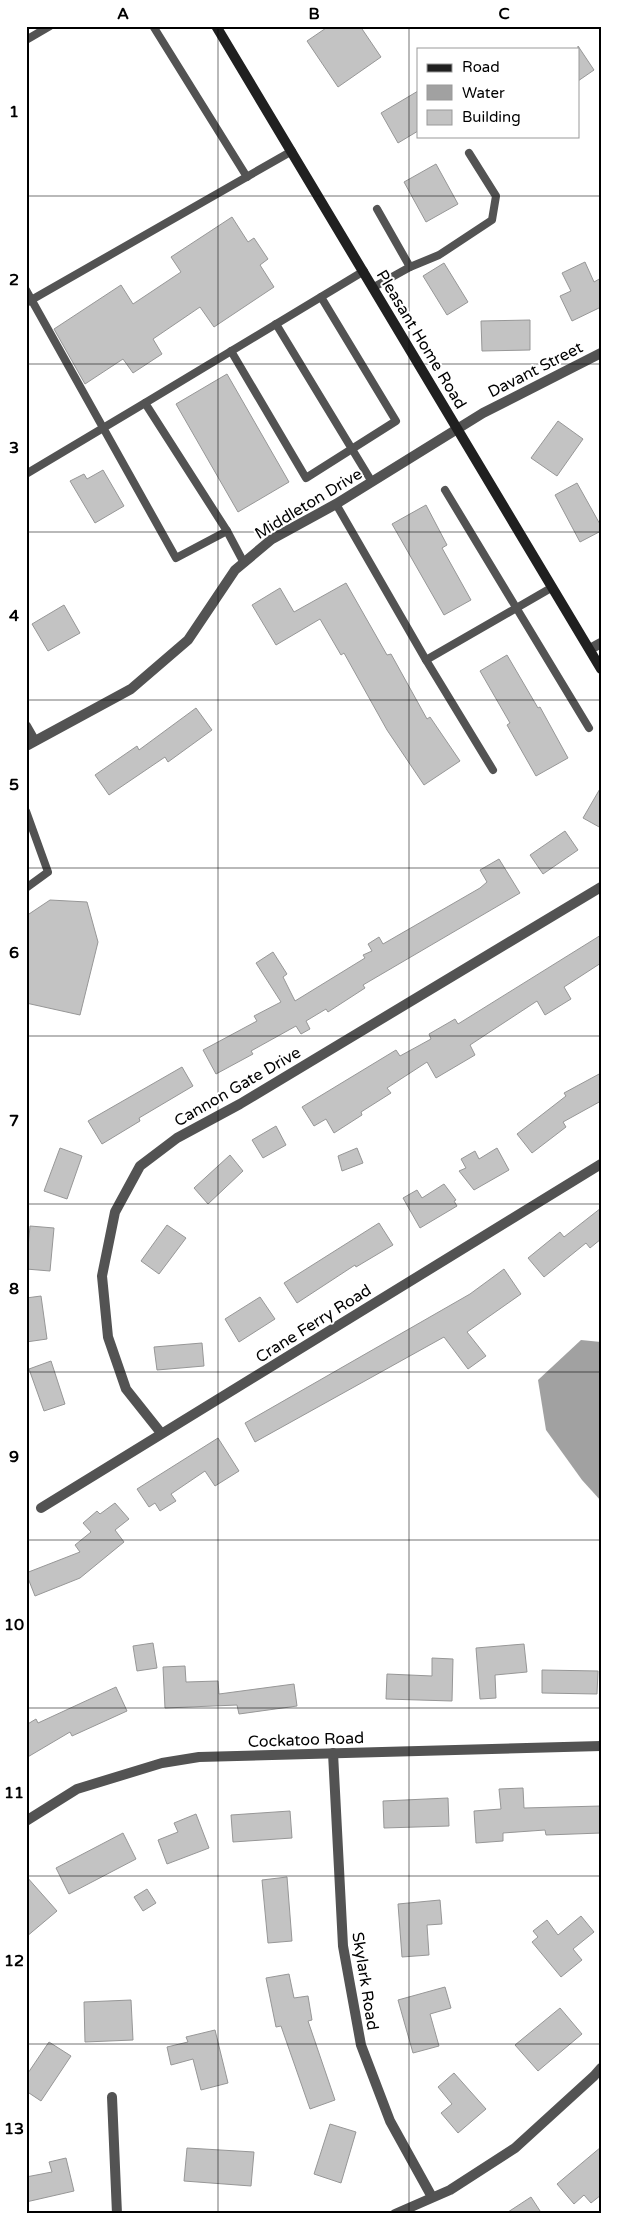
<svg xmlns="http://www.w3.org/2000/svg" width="627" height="2240" font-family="'Varela Round',sans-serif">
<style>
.water{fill:#a1a1a1}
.building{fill:#c3c3c3;stroke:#979797}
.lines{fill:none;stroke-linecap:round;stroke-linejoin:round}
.service{stroke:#535353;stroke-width:8}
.minor{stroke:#535353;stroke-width:10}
.secondary{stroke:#202020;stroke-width:10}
.grid{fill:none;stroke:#000;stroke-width:1;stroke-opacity:0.55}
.labels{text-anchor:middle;stroke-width:4;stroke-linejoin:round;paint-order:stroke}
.street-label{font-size:16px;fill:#000;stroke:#fff}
.neatline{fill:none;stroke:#000;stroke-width:2}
.grid-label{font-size:16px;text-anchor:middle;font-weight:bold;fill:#000}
</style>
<rect width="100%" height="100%" fill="#fff"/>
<path class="water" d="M581,1340L601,1342V1501L582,1480L546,1430L538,1380Z"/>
<g class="building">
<path d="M329,26H360L381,57L338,87L307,41Z"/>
<path d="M578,46L594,70L578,81Z"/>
<path d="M418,91V131L398,143L381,113Z"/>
<path d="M436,164L458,204L426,222L404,182Z"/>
<path d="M232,217L248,242L254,238L268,259L260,265L274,287L214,327L200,307L153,339L162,354L133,373L123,359L85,384L54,329L121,285L133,304L181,272L171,257Z"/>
<path d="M585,262L594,282L601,278V307L572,321L560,296L571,291L562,273Z"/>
<path d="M444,263L468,302L447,315L423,276Z"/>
<path d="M530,320V350L482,351L481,321Z"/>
<path d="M227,374L289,482L238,512L176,404Z"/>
<path d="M558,421L583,439L557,476L531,458Z"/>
<path d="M103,470L124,506L95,523L70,481L84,474L87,479Z"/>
<path d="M577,483L601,526V531L580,542L555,495Z"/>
<path d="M426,505L447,545L442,548L471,600L444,615L392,524Z"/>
<path d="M346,583L387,655L391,654L427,719L430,717L460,761L424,785L387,730L344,653L341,655L320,619L276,645L252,605L280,588L294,612Z"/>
<path d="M64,605L80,633L48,651L32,624Z"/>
<path d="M507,655L538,708L540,707L568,758L536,776L507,725L510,723L480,671Z"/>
<path d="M196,708L212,730L168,762L165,757L109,795L95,775L137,746L139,750Z"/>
<path d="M601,787V828L583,818Z"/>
<path d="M565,831L578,850L543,874L530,855Z"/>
<path d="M499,859L520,893L363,985L365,988L328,1012L326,1009L306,1021L310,1029L301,1034L296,1026L251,1051L253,1054L216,1074L203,1050L257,1021L254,1016L281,1002L256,963L273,952L287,974L283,977L295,1001L365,958L363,955L372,951L368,944L379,937L383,944L480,888L487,882L480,870Z"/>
<path d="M50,900L87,902L98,942L80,1015L26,1003V916Z"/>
<path d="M601,935V963L564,987L571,999L545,1015L537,1001L470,1045L475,1055L436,1078L427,1062L387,1088L391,1093L361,1112L362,1115L334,1133L326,1119L314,1126L302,1107L396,1050L400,1056L431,1039L429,1034L455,1019L458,1024Z"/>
<path d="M182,1067L193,1086L139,1118L140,1121L102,1144L88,1121Z"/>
<path d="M601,1073V1101L563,1122L566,1127L532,1153L517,1134L566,1096L564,1093Z"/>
<path d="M276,1126L286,1145L263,1158L252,1140Z"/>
<path d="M60,1148L82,1156L67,1199L44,1191Z"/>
<path d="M357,1148L363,1163L342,1171L338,1156Z"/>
<path d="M497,1148L509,1170L474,1190L459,1171L466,1168L461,1159L475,1151L479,1159Z"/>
<path d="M230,1155L243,1171L208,1204L194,1188Z"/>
<path d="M444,1184L456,1200L454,1201L457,1206L420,1228L403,1198L417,1190L422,1198Z"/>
<path d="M601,1208V1239L590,1248L586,1243L544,1277L528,1258L560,1232L564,1237Z"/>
<path d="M379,1223L393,1245L356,1267L355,1265L297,1303L284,1283Z"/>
<path d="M167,1225L186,1238L159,1274L141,1261Z"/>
<path d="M30,1226L54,1228L50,1271L26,1269Z"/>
<path d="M504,1269L521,1294L467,1332L486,1356L468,1369L444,1337L255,1442L245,1423L470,1294Z"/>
<path d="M41,1296L47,1339L26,1342V1298Z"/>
<path d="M260,1297L275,1319L239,1342L225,1319Z"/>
<path d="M202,1343L204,1366L157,1370L154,1347Z"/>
<path d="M51,1361L65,1404L44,1411L29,1369Z"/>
<path d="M218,1438L239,1471L215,1486L205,1471L171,1494L176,1501L160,1511L155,1503L149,1507L137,1489Z"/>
<path d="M115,1503L129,1519L115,1530L124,1542L80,1578L35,1596L26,1573L80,1552L75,1545L91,1532L83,1523L97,1511L100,1514Z"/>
<path d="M153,1643L157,1668L137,1671L133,1646Z"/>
<path d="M524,1644L527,1672L495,1675L496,1698L480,1699L476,1648Z"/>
<path d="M432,1658L453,1659L452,1701L386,1699L387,1674L432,1676Z"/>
<path d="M185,1666L186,1682L218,1681L219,1694L294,1684L297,1706L239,1714L237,1705L165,1708L163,1667Z"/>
<path d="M542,1670L598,1671L597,1694L542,1693Z"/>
<path d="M116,1687L127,1711L72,1736L70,1732L26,1758V1725L36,1719L38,1723Z"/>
<path d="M523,1788L524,1808L601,1806V1833L546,1835L545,1830L503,1833V1841L476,1843L474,1811L501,1809L499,1789Z"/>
<path d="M448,1798L449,1826L384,1828L383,1801Z"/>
<path d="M290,1811L292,1838L233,1842L231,1815Z"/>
<path d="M196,1814L209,1848L167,1864L158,1840L178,1832L174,1823Z"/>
<path d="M123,1833L136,1859L69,1894L56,1868Z"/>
<path d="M26,1876L57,1911L26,1937Z"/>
<path d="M287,1877L292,1941L268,1943L262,1880Z"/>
<path d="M147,1889L156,1903L143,1911L134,1897Z"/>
<path d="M440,1900L442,1924L427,1925L429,1955L402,1957L398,1904Z"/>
<path d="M581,1916L594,1932L573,1949L582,1960L561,1977L532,1942L538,1937L533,1931L547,1920L558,1935Z"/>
<path d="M289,1974L294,1998L308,1996L312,2020L308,2021L335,2100L310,2109L281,2026L276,2027L266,1978Z"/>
<path d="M445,1987L451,2008L430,2014L439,2046L413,2053L398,2000Z"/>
<path d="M131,2000L133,2040L85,2042L84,2002Z"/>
<path d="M560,2008L582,2034L538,2071L515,2045Z"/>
<path d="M215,2030L228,2083L201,2090L193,2059L171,2065L167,2047L188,2042L186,2037Z"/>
<path d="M49,2042L71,2056L41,2101L26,2091V2076Z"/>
<path d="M454,2073L486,2109L458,2133L441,2113L452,2104L438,2087Z"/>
<path d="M330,2124L356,2132L341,2183L314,2174Z"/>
<path d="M601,2147V2195L591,2203L584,2195L574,2204L557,2184Z"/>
<path d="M187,2148L254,2152L251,2186L184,2181Z"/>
<path d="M66,2158L74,2191L26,2202V2177L52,2172L49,2162Z"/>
<path d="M531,2197L542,2214H505Z"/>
</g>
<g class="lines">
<g class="service">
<path d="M153,26L247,177"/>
<path d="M26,40L50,26"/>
<path d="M410,267L439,255L492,220L496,196L469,153"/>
<path d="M374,287L410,267L377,209"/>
<path d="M26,290L176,558L227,531L244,563"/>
<path d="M26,303L292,151"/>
<path d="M276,324L372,482"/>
<path d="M231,351L306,478L396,421L321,297"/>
<path d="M26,474L145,403"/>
<path d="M445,490L589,728"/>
<path d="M336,504L426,660"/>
<path d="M227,531L145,403L364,271"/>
<path d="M493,770L426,660L551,588"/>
<path d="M26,811L48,872L26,888"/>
</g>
<g class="minor">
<path d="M590,649L601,643"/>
<path d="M26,726L34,740"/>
<path d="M26,746L131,689L188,640L235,570L272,539L336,504L483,413L601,353"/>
<path d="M161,1433L126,1389L108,1337L102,1276L115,1212L140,1166L177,1138L240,1104L601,887"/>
<path d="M41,1508L601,1164"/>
<path d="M333,1753L343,1946L361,2045L390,2121L432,2197"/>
<path d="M26,1821L77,1789L162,1763L199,1757L601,1746"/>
<path d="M112,2097L117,2214"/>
<path d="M395,2214L450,2190L515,2148L594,2076L601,2068"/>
</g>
<path class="secondary" d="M216,26L601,669"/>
</g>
<path class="grid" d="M218,26V2214M409,26V2214M26,196H601M26,364H601M26,532H601M26,700H601M26,868H601M26,1036H601M26,1204H601M26,1372H601M26,1540H601M26,1708H601M26,1876H601M26,2044H601"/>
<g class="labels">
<g class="street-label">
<text transform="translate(422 339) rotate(59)" y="6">Pleasant Home Road</text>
<text transform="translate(535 369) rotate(-27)" y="6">Davant Street</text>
<text transform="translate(308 503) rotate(-31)" y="6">Middleton Drive</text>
<text transform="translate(237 1086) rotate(-30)" y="6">Cannon Gate Drive</text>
<text transform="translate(313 1323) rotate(-32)" y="6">Crane Ferry Road</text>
<text transform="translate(306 1739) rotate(-2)" y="6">Cockatoo Road</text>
<text transform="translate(366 1981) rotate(81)" y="6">Skylark Road</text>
</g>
</g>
<rect width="627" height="2240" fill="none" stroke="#ffffff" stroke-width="55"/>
<rect x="417" y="48" width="162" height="90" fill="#ffffff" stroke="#999999"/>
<rect x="427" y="64" width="25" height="8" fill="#202020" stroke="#999999"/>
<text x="462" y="72" font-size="15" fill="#000000">Road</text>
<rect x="427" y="85" width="25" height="15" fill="#a1a1a1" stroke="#999999"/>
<text x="462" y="98" font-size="15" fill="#000000">Water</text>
<rect x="427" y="110" width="25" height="15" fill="#c3c3c3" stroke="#999999"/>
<text x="462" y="122" font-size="15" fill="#000000">Building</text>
<rect x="28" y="28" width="572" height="2184" class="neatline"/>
<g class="grid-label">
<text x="123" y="19">A</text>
<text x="314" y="19">B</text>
<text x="504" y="19">C</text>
<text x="14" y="117">1</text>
<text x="14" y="285">2</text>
<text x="14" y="453">3</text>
<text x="14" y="621">4</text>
<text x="14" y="790">5</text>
<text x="14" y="958">6</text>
<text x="14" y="1126">7</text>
<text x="14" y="1294">8</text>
<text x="14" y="1462">9</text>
<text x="14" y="1630">10</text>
<text x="14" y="1798">11</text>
<text x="14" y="1966">12</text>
<text x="14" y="2134">13</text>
</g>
</svg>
